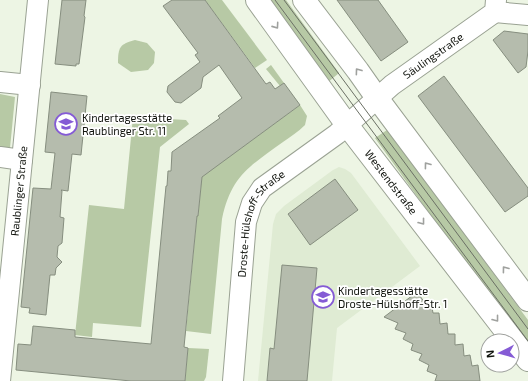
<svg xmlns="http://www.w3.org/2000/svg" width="528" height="381" font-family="'Exo 2',sans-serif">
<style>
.built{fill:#dfebd3}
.green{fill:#b7c9a5}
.building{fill:#b5bcad;stroke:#868e7f}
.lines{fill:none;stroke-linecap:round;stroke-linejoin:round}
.street-casing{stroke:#9aa293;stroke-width:22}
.secondary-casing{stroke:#9aa293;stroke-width:24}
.street{stroke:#fff;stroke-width:20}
.secondary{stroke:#fff;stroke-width:22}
.tram{stroke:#6b7065;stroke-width:1}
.oneway{stroke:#9fa19e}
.labels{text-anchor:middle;stroke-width:3.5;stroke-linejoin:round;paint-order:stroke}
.street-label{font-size:11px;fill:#10130d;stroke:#fff}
.poi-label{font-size:11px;fill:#10130d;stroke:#fff;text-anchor:start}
</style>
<rect width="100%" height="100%" fill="#edf5e4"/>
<path class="built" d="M339,167L345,169L351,173L420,266L337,328L332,381H258L273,224L276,214L284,206L333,170Z"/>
<g class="green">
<path d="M205,0H222L267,60L255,68Z"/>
<path d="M269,0H286L339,73L327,83Z"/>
<path d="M135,40L147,43L155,52L154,63L148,70L131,72L118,63C118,47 120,44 135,40Z"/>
<path d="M271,65L284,83L280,86L266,69Z"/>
<path d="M0,94L15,97L10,148L0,149Z"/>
<path d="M300,105L307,116L305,125C298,132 290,137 283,142C250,166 231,176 222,219L211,334L186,331L197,216H198L202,174H205Z"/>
<path d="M133,117L186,120L189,124L160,147L141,327L93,323L92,337L75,335L89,205L124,209Z"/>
<path d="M390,128L414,165L460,228L528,320V350L434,226L437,224L375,138Z"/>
<path d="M188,348L209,349L206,377L204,381H185Z"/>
</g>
<g class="building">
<path d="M62,0H86L84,16L85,17L79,64H76V66L55,64Z"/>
<path d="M172,0H205L266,84L270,82L275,89L284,83L300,105L202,177L198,216H197L184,347L188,348L185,381H131L16,370L18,344L31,345L33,326L75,330V337L151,344L166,186H167L168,171H171L172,152L220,118L218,116L242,98L219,65L203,77L201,88L181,103L175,102L167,92L168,86L200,62L195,55L198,53L163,6Z"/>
<path d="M337,0H378L408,42L381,61Z"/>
<path d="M504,31L528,34V51L526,67L518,73L493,40Z"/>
<path d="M444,76L528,188V196L505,212L418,96Z"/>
<path d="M51,92L87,96L81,155L72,154L68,191L61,190L62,191L60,217L64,218L62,243L58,246L57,257L62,262L56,268L55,275H50L46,315L29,313L30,308L21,307L33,188L51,189L55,153L45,152Z"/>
<path d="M335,179L358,210L310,245L288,214Z"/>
<path d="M282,265L317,268L307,381H267L270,348L274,349Z"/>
<path d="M417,292L425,303L431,302L433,313H439L440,324L447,323L448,334H455V345L463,344L464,356L470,355L472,366L478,365L480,381H435L437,375L427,371L429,365L419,360L422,354L411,350L413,344L403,339L406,333L395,329L398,323L384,317Z"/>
</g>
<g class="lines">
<g class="street-casing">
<g id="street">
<path d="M495,12L528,15"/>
<path d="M0,82L30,85"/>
<path d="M0,157L22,160"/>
<path id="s1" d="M0,381L38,0"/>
<path id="s2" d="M233,381L246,222L252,203L262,188L337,134L392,85L495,12L496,0"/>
</g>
</g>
<g class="secondary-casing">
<g id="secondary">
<path id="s3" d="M257,0L347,125L528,360"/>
<path d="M304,0L358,71L377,98L528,300"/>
</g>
</g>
<use href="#street" class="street"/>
<use href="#secondary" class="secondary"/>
<g class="tram">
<path d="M275,0L528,341"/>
<path d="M284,0L528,329"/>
</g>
</g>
<defs><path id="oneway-chevron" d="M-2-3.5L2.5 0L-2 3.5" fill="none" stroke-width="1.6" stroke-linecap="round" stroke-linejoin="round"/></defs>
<g class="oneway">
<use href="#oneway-chevron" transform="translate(276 26) rotate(55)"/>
<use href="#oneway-chevron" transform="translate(358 71) rotate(-126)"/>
<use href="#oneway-chevron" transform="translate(427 165) rotate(-127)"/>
<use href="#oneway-chevron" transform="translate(422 222) rotate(52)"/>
<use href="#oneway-chevron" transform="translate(505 269) rotate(-127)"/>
<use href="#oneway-chevron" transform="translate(496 319) rotate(52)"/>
</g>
<defs>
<g id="school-ring" transform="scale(1.15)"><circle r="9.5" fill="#fff" stroke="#855bd5" stroke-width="1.5"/><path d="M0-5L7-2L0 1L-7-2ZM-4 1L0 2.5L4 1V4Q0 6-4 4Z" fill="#855bd5"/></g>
</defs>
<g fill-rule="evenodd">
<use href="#school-ring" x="66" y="124"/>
<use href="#school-ring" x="323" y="297"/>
</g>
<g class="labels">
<g class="street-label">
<text dy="4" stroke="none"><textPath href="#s2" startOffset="414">Säulingstraße</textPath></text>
<text dy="4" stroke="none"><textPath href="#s3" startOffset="226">Westendstraße</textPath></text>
<text dy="4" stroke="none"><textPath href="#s1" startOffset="191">Raublinger Straße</textPath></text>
<text dy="4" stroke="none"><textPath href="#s2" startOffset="164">Droste-Hülshoff-Straße</textPath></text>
</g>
<g class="poi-label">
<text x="82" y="122">Kindertagesstätte<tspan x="82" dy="13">Raublinger Str. 11</tspan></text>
<text x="338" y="295">Kindertagesstätte<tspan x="338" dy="13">Droste-Hülshoff-Str. 1</tspan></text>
</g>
</g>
<g transform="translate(500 353) rotate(264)"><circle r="19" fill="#ffffff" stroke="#9fa19e"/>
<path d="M0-3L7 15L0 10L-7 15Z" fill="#855bd5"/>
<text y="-6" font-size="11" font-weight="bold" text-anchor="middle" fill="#10130d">N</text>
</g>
</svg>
